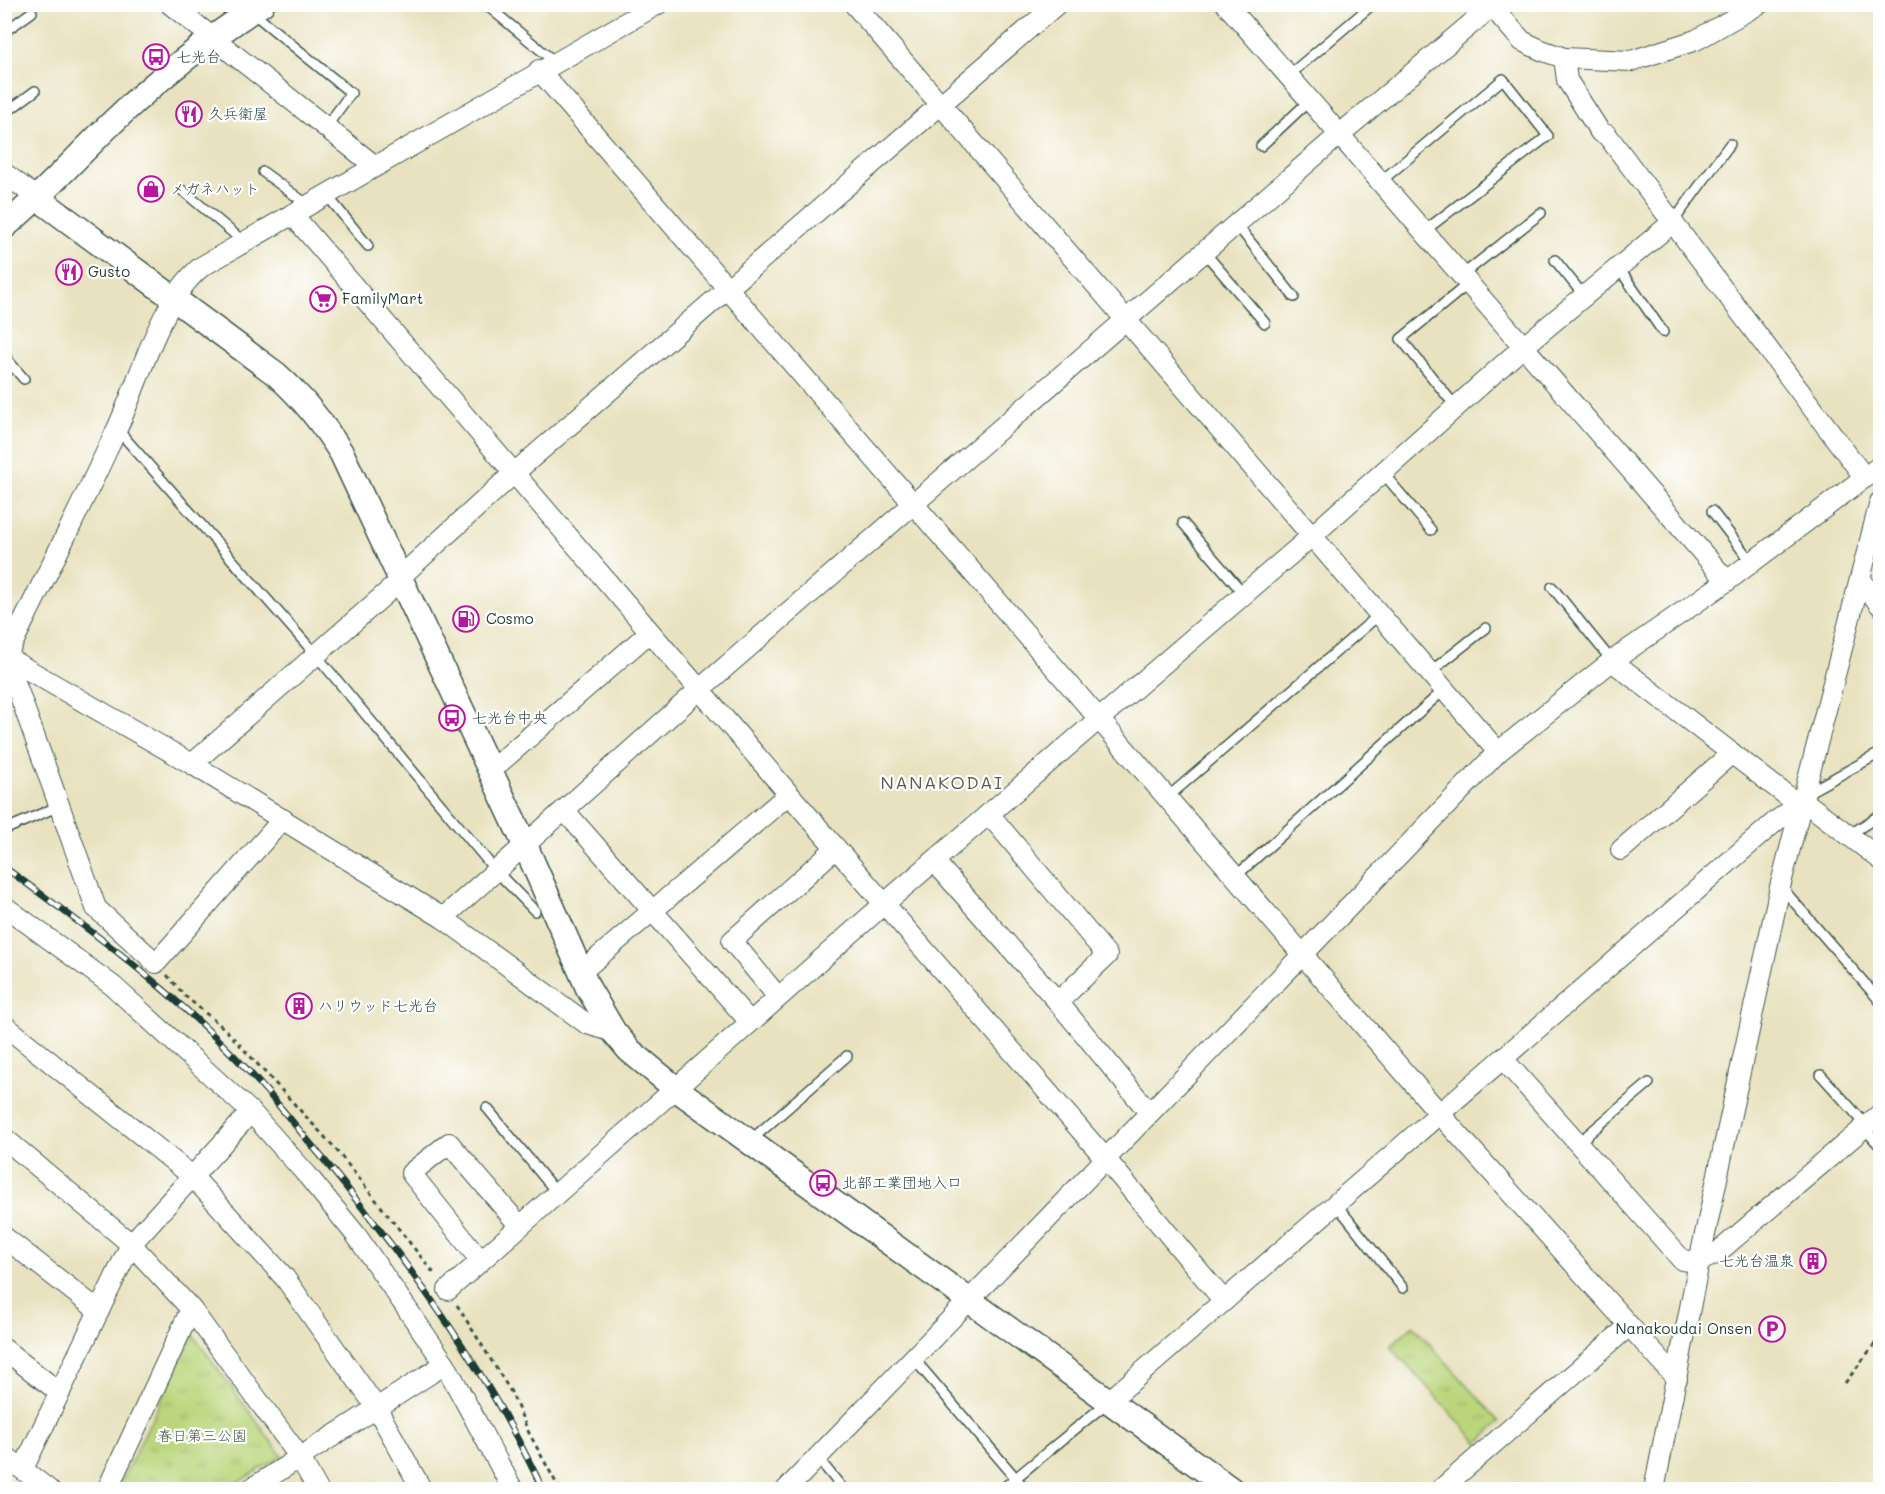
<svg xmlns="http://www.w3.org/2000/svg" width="1885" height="1494" font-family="Mali,'Klee One',sans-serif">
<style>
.grass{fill:url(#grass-tufts);stroke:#6c8957;stroke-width:1.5}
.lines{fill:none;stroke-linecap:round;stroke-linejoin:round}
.service-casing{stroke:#3d5649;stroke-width:12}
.minor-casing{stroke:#3d5649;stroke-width:22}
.tertiary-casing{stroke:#3d5649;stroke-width:27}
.path{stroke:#3d5649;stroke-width:3;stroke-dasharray:4.5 4.5;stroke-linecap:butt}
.service{stroke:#fff;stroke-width:9}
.minor{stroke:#fff;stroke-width:20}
.tertiary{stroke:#fff;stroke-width:24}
.rail-casing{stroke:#1f3d34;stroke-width:7}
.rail{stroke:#fff;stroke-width:4.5;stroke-dasharray:14;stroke-linecap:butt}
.labels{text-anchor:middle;stroke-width:4.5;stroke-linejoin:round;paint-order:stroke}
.poi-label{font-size:15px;fill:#1f3d34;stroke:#fff;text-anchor:start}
.park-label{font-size:15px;fill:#466346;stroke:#fff}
.quarter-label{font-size:18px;letter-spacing:1.5px;fill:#5c5c53;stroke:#fff}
</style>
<defs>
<pattern id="grass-tufts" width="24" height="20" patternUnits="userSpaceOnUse" patternTransform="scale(1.5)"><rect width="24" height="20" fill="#bad57a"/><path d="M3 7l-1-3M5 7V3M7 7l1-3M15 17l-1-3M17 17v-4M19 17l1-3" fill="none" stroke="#9fb86a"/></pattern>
</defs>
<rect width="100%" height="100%" fill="#fff"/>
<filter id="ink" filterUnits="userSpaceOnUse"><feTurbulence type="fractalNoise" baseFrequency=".0167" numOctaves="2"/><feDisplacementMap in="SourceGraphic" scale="12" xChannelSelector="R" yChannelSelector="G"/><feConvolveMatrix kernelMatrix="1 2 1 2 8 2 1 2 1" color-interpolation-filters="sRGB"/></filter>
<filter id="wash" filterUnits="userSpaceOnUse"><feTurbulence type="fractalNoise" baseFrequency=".008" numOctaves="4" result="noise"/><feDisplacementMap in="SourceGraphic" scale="24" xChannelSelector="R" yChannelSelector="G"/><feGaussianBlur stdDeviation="1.35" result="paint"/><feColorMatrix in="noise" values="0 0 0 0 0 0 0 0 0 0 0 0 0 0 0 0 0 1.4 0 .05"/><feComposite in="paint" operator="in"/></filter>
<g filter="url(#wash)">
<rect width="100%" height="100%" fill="#e9e2c0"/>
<g class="grass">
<path d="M1413,1325L1500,1422L1478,1443L1390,1346Z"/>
<path d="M193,1335L282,1456L227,1489L117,1490Z"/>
</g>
</g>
<g filter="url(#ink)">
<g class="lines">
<g class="service-casing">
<g id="service">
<path d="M485,4L555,62"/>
<path d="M253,13L351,93L326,127"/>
<path d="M4,32L32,12"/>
<path d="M1288,76L1373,4"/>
<path d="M4,114L35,91"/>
<path d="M1261,146L1309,101"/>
<path d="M263,172L308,205"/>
<path d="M1380,182L1503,79L1548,136L1423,232"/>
<path d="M182,190L244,242"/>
<path d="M326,194L368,246"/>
<path d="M1673,222L1730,144"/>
<path d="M1237,225L1294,297"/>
<path d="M1205,253L1265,323"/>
<path d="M1555,260L1584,296"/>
<path d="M1618,267L1663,332"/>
<path d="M1461,276L1541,213"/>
<path d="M4,356L24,379"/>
<path d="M1456,407L1401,339L1468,284"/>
<path d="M117,429L316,655L496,871L535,911"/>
<path d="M1383,473L1431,530"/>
<path d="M1712,511L1752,563"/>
<path d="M1183,523L1244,594"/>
<path d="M1552,587L1612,661"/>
<path d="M1430,672L1486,628"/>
<path d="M1807,793L1880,753"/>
<path d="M1168,797L1380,614"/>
<path d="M4,830L59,806"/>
<path d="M1849,835L1880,815"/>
<path d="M1236,876L1445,689"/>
<path d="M1782,888L1880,1001"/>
<path d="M1821,1075L1867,1126"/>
<path d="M487,1108L556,1192"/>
<path d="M1864,1128L1880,1146"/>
<path d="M751,1140L847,1056"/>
<path d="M1578,1143L1649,1083"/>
<path d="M1336,1204L1403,1288"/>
<path d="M914,1359L1026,1490"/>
<path d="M817,1457L844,1490"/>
<path d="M1001,1490L1108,1402"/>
</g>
</g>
<g class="minor-casing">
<g id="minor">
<path d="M170,4L375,166"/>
<path d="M854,4L1498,752"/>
<path d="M1226,4L1727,581"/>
<path d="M1490,4L1522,41L1541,50L1564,58L1631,61L1696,40L1759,4"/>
<path d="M1564,58L1567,80L1600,132L1607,135L1865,478"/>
<path d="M539,70L1440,1114L1677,1379"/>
<path d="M4,173L39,199"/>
<path d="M292,214L789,794L1104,1157L1224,1301"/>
<path d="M399,578L513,474L1057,4"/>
<path d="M1862,581L1880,605"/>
<path d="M4,656L192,764L443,918L587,1024L614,1032"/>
<path d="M1612,661L1799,805"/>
<path d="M192,764L400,581"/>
<path d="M490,771L650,632"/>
<path d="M1801,799L1880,859"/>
<path d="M564,810L750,1022"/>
<path d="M989,814L1107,955L1058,1002"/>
<path d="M283,819L156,963L96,908L6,657C43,581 81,507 116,431C140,381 158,303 201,267L658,4"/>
<path d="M1621,850L1732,753"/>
<path d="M934,861L1058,1002L1148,1111"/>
<path d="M4,906L113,986L251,1112L308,1176L356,1235L445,1364L513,1490"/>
<path d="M443,918L700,689L1339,135L1491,7"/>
<path d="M581,972L789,794"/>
<path d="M778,997L732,941L836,848"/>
<path d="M4,1025L192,1176L285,1278L376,1407L422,1490"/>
<path d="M1503,1059L1682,1260L1699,1262L1717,1253L1880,1114"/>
<path d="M4,1138L131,1244L191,1309L299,1456L318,1490"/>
<path d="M4,1237L99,1311"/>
<path d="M480,1260L411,1173L449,1143L519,1225"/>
<path d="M448,1290L884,904L1313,535L1523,347L1673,222"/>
<path d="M4,1349L60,1393"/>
<path d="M1109,1401L1776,821L1799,805"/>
<path d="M4,1455L49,1490"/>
<path d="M23,1469L131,1244L251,1112"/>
<path d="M107,1490L191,1309"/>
<path d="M249,1490L445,1364"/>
<path d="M786,1490L1498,752L1612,661L1727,581L1880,466"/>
<path d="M1440,1490L1629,1326"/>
<path d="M1654,1490L1699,1262L1780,887L1880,502"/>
</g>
</g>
<g class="tertiary-casing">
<g id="tertiary">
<path d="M39,199L276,374C303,398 323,423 342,454L525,845L588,988L614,1032L629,1050L675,1088L1232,1490"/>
<path d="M4,227C45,193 79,154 117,118C161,76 211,37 262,4"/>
</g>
</g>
<g class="path">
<path d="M167,975L185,996L226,1030L334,1147L436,1276"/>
<path d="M457,1305L511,1392L529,1433L560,1490"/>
<path d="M1845,1383L1880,1337"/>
</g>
<use href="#service" class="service"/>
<use href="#minor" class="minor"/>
<use href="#tertiary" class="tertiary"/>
<g class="rail-casing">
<path id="rail" d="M4,867C81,923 159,980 226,1048C262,1083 293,1123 325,1161C408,1262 487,1370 543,1490"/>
</g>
<use href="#rail" class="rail"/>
</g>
</g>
<defs>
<g id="bus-ring" transform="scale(1.35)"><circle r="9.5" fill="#fff" stroke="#b5179e" stroke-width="1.5"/><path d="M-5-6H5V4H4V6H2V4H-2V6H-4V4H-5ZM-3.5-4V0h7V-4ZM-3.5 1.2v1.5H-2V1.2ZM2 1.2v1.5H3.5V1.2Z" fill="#b5179e"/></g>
<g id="restaurant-ring" transform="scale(1.35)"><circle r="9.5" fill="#fff" stroke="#b5179e" stroke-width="1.5"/><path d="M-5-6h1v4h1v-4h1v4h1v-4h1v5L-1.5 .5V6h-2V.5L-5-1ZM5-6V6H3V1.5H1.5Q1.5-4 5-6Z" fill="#b5179e"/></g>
<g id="shop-ring" transform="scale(1.35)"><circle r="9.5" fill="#fff" stroke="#b5179e" stroke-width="1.5"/><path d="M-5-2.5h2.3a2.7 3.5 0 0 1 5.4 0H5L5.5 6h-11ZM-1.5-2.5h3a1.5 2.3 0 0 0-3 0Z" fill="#b5179e"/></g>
<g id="supermarket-ring" transform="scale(1.35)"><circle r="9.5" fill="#fff" stroke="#b5179e" stroke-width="1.5"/><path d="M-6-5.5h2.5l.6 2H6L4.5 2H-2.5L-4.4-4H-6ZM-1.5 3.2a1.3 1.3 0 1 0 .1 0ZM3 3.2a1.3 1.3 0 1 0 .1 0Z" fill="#b5179e"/></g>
<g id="fuel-ring" transform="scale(1.35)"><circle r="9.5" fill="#fff" stroke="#b5179e" stroke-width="1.5"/><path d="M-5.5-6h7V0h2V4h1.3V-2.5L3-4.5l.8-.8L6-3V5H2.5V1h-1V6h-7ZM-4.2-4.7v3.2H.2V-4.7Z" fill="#b5179e"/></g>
<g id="building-ring" transform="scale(1.35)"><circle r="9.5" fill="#fff" stroke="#b5179e" stroke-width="1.5"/><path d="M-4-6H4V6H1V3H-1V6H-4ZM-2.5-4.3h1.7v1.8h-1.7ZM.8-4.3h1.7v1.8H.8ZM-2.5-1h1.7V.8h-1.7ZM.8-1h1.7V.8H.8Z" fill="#b5179e"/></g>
<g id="parking-ring" transform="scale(1.35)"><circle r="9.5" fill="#fff" stroke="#b5179e" stroke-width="1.5"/><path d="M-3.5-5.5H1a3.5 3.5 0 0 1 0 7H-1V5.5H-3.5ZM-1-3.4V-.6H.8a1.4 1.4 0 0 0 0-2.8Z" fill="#b5179e"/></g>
</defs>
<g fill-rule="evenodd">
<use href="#bus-ring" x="156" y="57"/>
<use href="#restaurant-ring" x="189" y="114"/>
<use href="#shop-ring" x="151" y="189"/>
<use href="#restaurant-ring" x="69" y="272"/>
<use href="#supermarket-ring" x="323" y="299"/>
<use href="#fuel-ring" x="466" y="619"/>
<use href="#bus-ring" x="452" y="718"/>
<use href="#building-ring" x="299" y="1006"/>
<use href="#bus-ring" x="823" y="1183"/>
<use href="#building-ring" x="1813" y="1261"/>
<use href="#parking-ring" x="1772" y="1329"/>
</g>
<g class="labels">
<g class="poi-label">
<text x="176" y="62">七光台</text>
<text x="208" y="119">久兵衛屋</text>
<text x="170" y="194">メガネハット</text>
<text x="88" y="277">Gusto</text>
<text x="342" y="304">FamilyMart</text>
<text x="486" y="624">Cosmo</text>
<text x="472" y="723">七光台中央</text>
<text x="318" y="1011">ハリウッド七光台</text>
<text x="842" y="1188">北部工業団地入口</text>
<text x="1794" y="1266" text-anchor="end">七光台温泉</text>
<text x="1752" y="1334" text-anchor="end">Nanakoudai Onsen</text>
</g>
<g class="park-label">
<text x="202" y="1441">春日第三公園</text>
</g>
<g class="quarter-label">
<text x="942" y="789">NANAKODAI</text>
</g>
</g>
<rect width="1885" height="1494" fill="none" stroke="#fff" stroke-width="24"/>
</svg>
